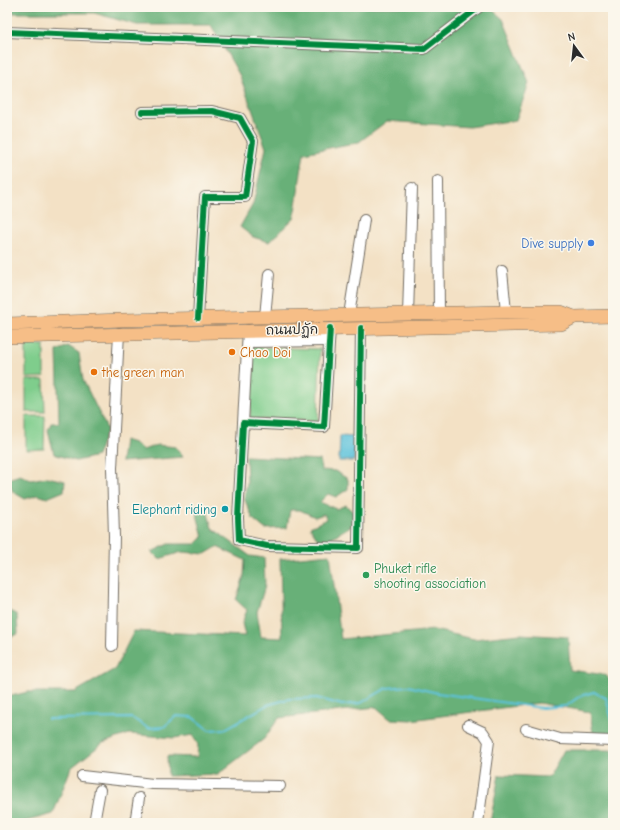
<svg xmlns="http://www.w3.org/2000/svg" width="620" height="830" font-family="'Comic Neue','Playpen Sans Thai',sans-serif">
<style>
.green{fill:#7fcd8c;stroke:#557c5c}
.forest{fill:#67b078;stroke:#496e52}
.water{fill:#5dc2db;stroke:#447683}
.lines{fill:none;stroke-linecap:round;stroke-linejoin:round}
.stream{stroke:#5dc2db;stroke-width:2}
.minor-casing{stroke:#716b61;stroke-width:12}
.major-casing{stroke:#716b61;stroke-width:14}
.minor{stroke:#fff;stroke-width:10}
.major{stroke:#f6be87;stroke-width:13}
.cycleway-casing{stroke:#fbf7ec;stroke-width:8}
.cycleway{stroke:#00873e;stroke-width:6}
.shop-dot{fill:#3f7fe0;stroke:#fbf7ec;stroke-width:1.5}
.food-dot{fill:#e8710a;stroke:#fbf7ec;stroke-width:1.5}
.culture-dot{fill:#0f9aa8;stroke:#fbf7ec;stroke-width:1.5}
.leisure-dot{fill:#2e9e5b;stroke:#fbf7ec;stroke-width:1.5}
.labels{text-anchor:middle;stroke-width:3;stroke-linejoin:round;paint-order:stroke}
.shop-label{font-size:13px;fill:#366cbe;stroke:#fbf7ec;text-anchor:end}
.street-label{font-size:13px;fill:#2b2b2b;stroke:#fbf7ec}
.food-label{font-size:13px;fill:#c56008;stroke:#fbf7ec;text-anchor:start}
.culture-label{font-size:13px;fill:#0d838f;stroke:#fbf7ec;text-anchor:end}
.leisure-label{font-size:13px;fill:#27864d;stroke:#fbf7ec;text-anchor:start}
</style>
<rect width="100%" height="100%" fill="#fbf7ec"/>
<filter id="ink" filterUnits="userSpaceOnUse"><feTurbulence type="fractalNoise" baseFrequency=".025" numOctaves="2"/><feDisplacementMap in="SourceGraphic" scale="8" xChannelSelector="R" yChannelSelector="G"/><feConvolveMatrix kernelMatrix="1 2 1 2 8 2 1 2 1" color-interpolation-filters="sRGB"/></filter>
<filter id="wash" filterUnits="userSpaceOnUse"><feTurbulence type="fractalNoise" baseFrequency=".012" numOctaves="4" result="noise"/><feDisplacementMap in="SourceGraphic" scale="16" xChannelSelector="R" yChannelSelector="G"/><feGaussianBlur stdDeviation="0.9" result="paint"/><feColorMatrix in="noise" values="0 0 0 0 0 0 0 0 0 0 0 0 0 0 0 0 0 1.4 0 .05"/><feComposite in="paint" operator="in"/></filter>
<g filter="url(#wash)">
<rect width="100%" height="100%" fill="#f3e1c5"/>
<g class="green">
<path d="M26,345H44V377L26,378Z"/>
<path d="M252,347L320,349L318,421L250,419Z"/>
<path d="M26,380H44L45,412H26Z"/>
<path d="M26,416H45L44,449L26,450Z"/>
</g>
<g class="forest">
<path d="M7,7H489L503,19L529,83L516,120L469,127L387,121L359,142L304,153L294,218L269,242L253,237L240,227L253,204L266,148L240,76L211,25H137L94,13H7Z"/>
<path d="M68,346L79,353L83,380L107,429L97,456L76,461L54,454L48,430L51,423H59L57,351Z"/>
<path d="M124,440L134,443L143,450L157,445L176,447L183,457L121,462Z"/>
<path d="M246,456L320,460L321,470L335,471L348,479V489L336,497L328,494L320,502L336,509L346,505L354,513V524L321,544L310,527L327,519L324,514L315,517L300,510H290L287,528L265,529L253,519L244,498L247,483Z"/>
<path d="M20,475L31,480L47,477L65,481L64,491L47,498L38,495L25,499L13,492L8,479Z"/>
<path d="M195,507H206L212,528L250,556L264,558L265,586L257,612L261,637L282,638L280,559L330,554L341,639L434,630L474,639L520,634L568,637L570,670L606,675L613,685V735L593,733L590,712L539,703L411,720L390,719L376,707L279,718L264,739L218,774L168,776L167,756L197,757L198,745L193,735L174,738L129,734L103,743L71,768L53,814L19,823H7V697L28,692H75L115,669L134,631L245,636L242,623L247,610L236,600L244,576L245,560L217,547L205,554L182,552L159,559L152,552L168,544H196L203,537Z"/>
<path d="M7,609L17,615L18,634L7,638Z"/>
<path d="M564,750H613V823H490L499,775L549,777Z"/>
</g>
<path class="water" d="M340,436L355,437L354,461H339Z"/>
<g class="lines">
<path class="stream" d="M48,719L132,718L148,728L164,727L176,716L192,717L209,730L225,729L267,705L289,699L317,698L342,705L361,703L387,688L408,686L438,693L542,708L566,706L580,696L594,692L606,698L613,723"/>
</g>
</g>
<g filter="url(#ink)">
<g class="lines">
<g class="minor-casing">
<g id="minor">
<path d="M7,32L424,49L479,7"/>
<path d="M142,112L212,111L240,118L253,141L245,197H205L198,318"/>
<path d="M438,181L439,314"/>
<path d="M502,271L506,312"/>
<path d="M349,315L364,220"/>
<path d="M408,315L412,188"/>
<path d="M265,317L269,274"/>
<path d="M330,328L324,427L243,423L238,518L239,540L267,546L358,548L361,328"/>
<path d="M248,342L329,341"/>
<path d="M243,423L248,330"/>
<path d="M112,646L114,536L112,468L119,333"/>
<path d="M468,725L483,732L489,741L478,823"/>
<path d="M526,729L560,739L613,741"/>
<path d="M82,776L153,784L280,786"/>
<path d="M94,823L100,790"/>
<path d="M135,823L139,798"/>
</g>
</g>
<g class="major-casing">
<g id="major">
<path d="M7,324L122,320L506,312H561L574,317L613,316"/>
<path d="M7,337L561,324L574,317"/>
</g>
</g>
<use href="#minor" class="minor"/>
<use href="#major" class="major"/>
<g class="cycleway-casing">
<g id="cycleway">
<path d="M7,32L424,49L479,7"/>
<path d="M142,112L212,111L240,118L253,141L245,197H205L198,318"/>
<path d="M330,328L324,427L243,423L238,518L239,540L267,546L358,548L361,328"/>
</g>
</g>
<use href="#cycleway" class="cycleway"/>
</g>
</g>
<circle class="shop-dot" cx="591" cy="243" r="4"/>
<g class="food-dot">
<circle cx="232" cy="352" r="4"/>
<circle cx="94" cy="372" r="4"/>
</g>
<circle class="culture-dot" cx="225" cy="509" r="4"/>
<circle class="leisure-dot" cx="366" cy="575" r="4"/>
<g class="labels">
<g class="shop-label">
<text x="583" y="248">Dive supply</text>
</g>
<g class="street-label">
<text transform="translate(292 329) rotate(-1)" y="5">ถนนปฏัก</text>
</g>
<g class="food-label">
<text x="240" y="357">Chao Doi</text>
<text x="102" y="377">the green man</text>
</g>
<g class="culture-label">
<text x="217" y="514">Elephant riding</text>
</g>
<g class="leisure-label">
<text x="374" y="573">Phuket rifle<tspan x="374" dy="15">shooting association</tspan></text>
</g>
</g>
<rect width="620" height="830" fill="none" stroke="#fbf7ec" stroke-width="24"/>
<g transform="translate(574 46) rotate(345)" stroke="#fbf7ec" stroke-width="3" paint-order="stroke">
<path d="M0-3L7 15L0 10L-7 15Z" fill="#2b2b2b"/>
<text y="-6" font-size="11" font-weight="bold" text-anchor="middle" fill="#2b2b2b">N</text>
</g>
</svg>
